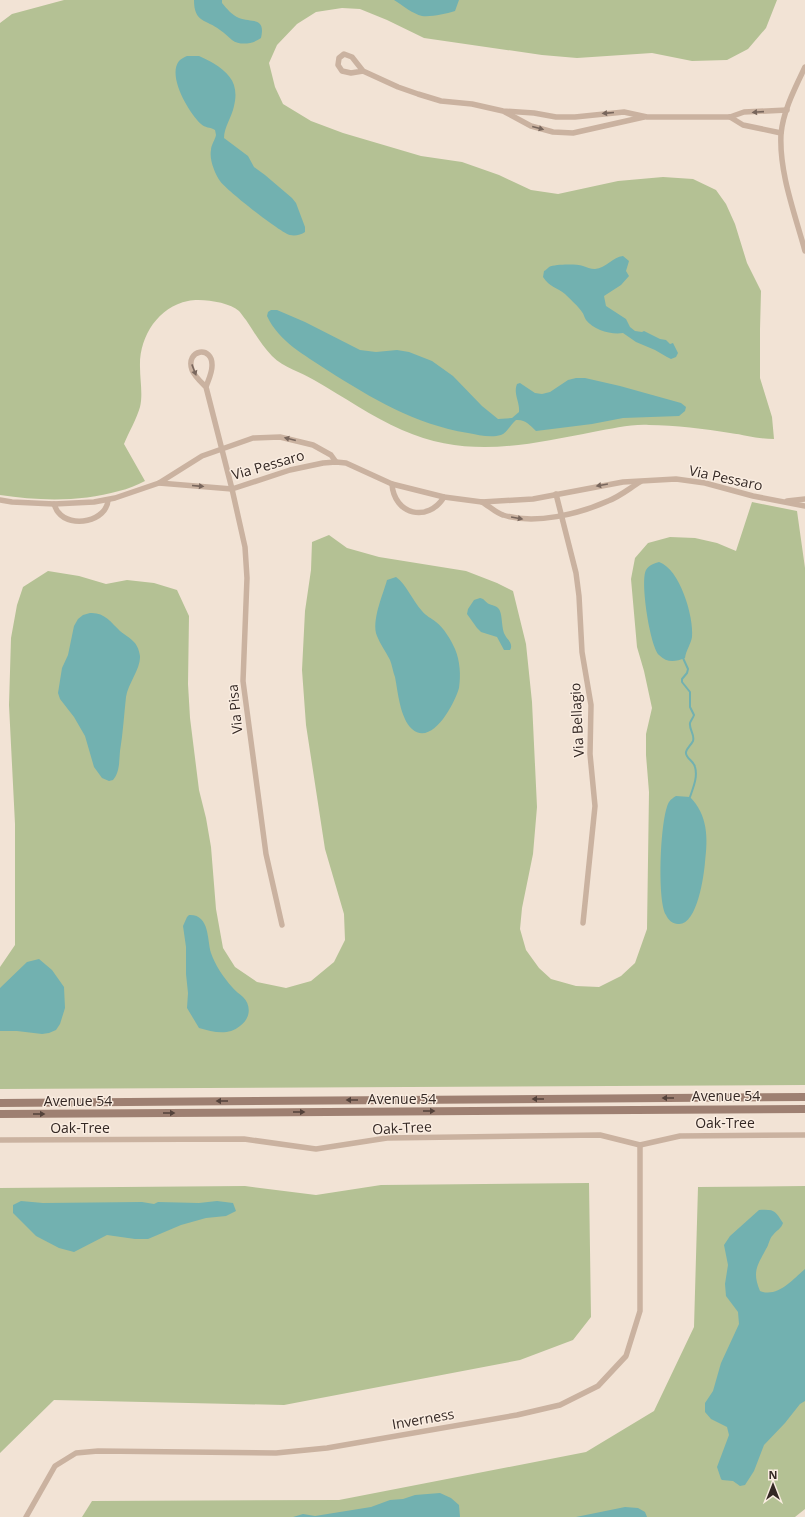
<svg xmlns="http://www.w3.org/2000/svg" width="805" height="1517" font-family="'Open Sans',sans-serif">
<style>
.green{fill:#b4c194}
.water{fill:#72b1b0}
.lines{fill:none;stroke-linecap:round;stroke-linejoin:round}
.stream{stroke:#72b1b0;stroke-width:2}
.street{stroke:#cab2a0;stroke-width:5.5}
.secondary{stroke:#9e8072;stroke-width:8}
.oneway{fill:#78665c}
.oneway2{fill:#54423b}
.labels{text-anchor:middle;stroke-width:3;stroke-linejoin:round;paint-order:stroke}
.street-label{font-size:14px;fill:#342824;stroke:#faede1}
</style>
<rect width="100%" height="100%" fill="#f2e3d5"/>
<g class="green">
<path d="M64,0H777L766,28L748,49L727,60L692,61L652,53L577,58L542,55L424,38L387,20L360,9L342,8L316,12L297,24L277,45L269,63L275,87L283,104L311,121L343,133L421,156L462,162L499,175L531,190L558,194L618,181L663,177L693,179L716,190L726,204L735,224L747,263L761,291L760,329V378L772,417L774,439C757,439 746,435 730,433C705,429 675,425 649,425C630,424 612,429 593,432C526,445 468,459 402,430C372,417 344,397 314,380C301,372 284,368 272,356C262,346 254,332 246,320C244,318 241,313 239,311C229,302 201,298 188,301C158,307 139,337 140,367C140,380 143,395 140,407C137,418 128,434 124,444L145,481C137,485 128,489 119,491C81,502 39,501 0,495V23L12,14Z"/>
<path d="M752,502L797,511L805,568V1085L0,1089V967L15,945V824L9,705L11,638L17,605L23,587L48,571L79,576L106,584L127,580L154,583L177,590L189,616L188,684L190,718L199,790L206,818L211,847L216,909L223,948L235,967L257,982L286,988L311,981L334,962L345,940L344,914L325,849L306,725L302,670L305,611L311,570L312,542L329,535L347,548L379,557L466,571L497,583L513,591L526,644L532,702L537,807L533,854L522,908L520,929L526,950L539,968L551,979L576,986L599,987L621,976L635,963L647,929L649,792L646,755V734L652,708L644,671L637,647L631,579L635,558L648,543L670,537L695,538L717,543L736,551Z"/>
<path d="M589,1183L591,1317L573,1340L520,1360L284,1405L54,1400L0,1453V1188L245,1186L316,1195L381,1185Z"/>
<path d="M805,1186V1509L795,1517H82L92,1501L339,1500L586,1452L654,1411L694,1327L698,1187Z"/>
</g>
<g class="water">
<path d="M194,0H222V3C227,9 232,15 239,18C251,23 266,16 261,38C253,44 240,46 232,40C228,37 225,33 220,30C206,19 194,23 194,0Z"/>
<path d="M394,0H459L455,11C445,14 432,17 422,16C413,14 402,5 394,0Z"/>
<path d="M187,56C190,56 195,56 199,56C204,58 209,61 213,63C231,74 239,85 234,106C232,117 224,127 224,138L248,156L254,167L265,175L292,198L296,203L305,227V232C301,235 295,236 290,235C281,233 226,190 220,181C215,174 209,159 211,150C211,145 215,140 216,135L215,130C210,127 205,128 201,124C189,113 167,76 179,61C181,59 184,57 187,56Z"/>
<path d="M623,256L629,261L626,271L629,276L621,285L604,296L606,306L626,319L630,327L635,331L642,332L644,331L660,339L666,340L670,344L673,343L678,353L676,357L671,359L667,357L655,350L636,342L623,333C611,335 594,330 586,320C584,317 584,314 582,312C580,308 568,297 565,294C557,287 550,288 543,277L544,271C545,271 549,267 549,267C556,264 576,264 583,266C587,267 590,269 595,269C606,268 613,257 623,256Z"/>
<path d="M271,310H277L305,322L360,350L376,352L397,350L409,352L432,361L453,376L482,406L498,419L512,418L519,412C520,402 513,394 517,384L520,383L535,393L542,394L550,392L568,380L576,378H585L620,386L681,403L686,407L685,411L679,416L623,418L592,424L536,431C530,425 525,419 516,420C511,424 507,433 501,435C491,438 478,435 468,433C414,424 373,399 327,370C305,355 279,342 267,316L268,312Z"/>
<path d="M659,562C680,569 694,617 692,637C691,644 686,650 685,658C675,662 667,663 659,655C650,646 640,581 646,570C649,565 655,563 659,562Z"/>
<path d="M396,577C406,584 413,601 422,611C426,616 431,618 436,622C444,628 451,640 455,649C460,661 461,675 459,688C455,703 432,747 412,729C400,718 398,692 395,677C393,672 392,665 390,660C386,652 380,644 377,636C371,621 383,595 387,580Z"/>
<path d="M480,598C485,599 485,602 489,604C493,606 495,605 498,608C503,612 501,628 505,635C507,640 512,641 511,648L510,650H504L497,637L481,632L477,628L467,614L468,609L474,600Z"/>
<path d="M90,613C104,612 111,622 120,631C130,639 138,641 140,656C141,668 128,684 126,697C124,715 123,733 120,751C119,761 120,772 113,780L109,781L102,778L94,767L85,736L74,717L60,699L58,693L62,668L68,655L74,626L78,619L83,615Z"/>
<path d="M676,796L690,797C708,815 708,838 705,862C704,876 697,926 678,924C673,924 668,920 666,915C657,901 660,817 669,802C671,799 673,798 676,796Z"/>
<path d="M189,915C210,914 207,940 211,953C215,965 224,978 232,987C235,991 240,994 243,997C252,1006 250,1019 240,1026C228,1036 213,1032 199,1028L187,1008L188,993L186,974V947L183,926L187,917Z"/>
<path d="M39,959L52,970L64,987L65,1008L60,1024L56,1030L49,1033L42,1034L17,1031H0V988L27,962Z"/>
<path d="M21,1201L43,1203L142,1202L154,1204L158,1202L199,1203L217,1201L233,1203L236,1211L226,1216L206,1218L181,1225L148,1239H135L107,1235L74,1252L59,1248L36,1236L13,1213V1205Z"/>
<path d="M759,1210C775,1209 775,1211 783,1223C781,1229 777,1230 773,1235C769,1239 769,1245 766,1249C757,1266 752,1272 760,1291C778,1298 793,1279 805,1269V1401L800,1404L785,1423L764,1445L754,1471L745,1485L740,1486L733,1481L722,1480L721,1479L717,1467L729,1435L727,1427L711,1419L705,1412V1403L713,1391L721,1363L739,1324L738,1312L726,1296L725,1284L728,1265L724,1245L730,1236Z"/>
<path d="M440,1493L451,1498L459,1505L460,1517H293L303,1514L315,1516L371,1507L390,1500L403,1499L415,1495Z"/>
<path d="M625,1507L638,1508L645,1512L647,1517H576Z"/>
</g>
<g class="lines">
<path class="stream" d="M683,658L688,669L687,673L682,679V682L690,692V707L694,715C693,718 691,720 690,723C689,730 695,734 693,741C691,745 687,748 686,752C685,758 694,761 695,767C698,777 693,788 690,797"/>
<g class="street">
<path d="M805,67C795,88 783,111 781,134C779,173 795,214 805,251"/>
<path d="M363,71L351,73L342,71L338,65L339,58L344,54L352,57L363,71L398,87L418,94L441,101L472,104L503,111L534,113L556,117H575L624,112L647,117H730L744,112L787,110"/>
<path d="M505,112L531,126L553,132L573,133L644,117"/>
<path d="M730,117L743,125L781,133"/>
<path d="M206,387C208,381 212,373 212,366C213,345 185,349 192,370C195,377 201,382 206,387L232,489L245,547L247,578L243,681L266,854L282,925"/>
<path d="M159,483L232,489L290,470L323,463L336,462L346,463L392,484L444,497L482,502L533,499L623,482L676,479L705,483L753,496L805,506"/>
<path d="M392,484C394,515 428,523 444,497"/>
<path d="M556,494L576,573L579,596L582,652L591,705L590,754L595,806L583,923"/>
<path d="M0,500L12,502L54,504L94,502L115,498L159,483L202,456L253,438L280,437L313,445L331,455L336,462"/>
<path d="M787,501L805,499"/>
<path d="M482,502C489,506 496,513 503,515C535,525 579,514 608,501C619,497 630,488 640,482"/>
<path d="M54,504C55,506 56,510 58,512C71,529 107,521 108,500"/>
<path d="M0,1140L244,1139L316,1149L387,1138L600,1135L640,1145L680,1136L805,1135"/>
<path d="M26,1517L55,1466L76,1453L98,1451L276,1453L327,1448L517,1415L560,1405L598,1386L626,1356L640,1311V1145"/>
</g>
<g class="secondary">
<path d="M0,1103L805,1097"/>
<path d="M0,1114L805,1109"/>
</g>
</g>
<defs><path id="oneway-solid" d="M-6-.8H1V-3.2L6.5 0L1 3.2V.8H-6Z"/></defs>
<g class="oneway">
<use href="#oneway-solid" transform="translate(758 112) rotate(176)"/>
<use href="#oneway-solid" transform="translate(608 113) rotate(175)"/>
<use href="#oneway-solid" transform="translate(538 128) rotate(15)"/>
<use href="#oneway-solid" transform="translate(194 370) rotate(69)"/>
<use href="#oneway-solid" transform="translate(290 439) rotate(-166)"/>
<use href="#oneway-solid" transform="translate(602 485) rotate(170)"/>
<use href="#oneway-solid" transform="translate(198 486) rotate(5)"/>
<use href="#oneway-solid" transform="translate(517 518) rotate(10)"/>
</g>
<g class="oneway2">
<use href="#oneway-solid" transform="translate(668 1098) rotate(180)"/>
<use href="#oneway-solid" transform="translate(538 1099) rotate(180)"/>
<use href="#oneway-solid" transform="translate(352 1100) rotate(180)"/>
<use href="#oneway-solid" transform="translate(222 1101) rotate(180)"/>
<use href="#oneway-solid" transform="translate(429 1111)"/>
<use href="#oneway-solid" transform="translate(299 1112)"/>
<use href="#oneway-solid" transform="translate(169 1113)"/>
<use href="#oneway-solid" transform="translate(39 1114)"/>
</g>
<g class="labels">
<g class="street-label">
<text transform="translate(268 465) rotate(-16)" y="5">Via Pessaro</text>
<text transform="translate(726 478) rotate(12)" y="5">Via Pessaro</text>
<text transform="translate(235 709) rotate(-96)" y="5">Via Pisa</text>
<text transform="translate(577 720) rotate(-93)" y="5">Via Bellagio</text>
<text x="726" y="1101">Avenue 54</text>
<text x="402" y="1104">Avenue 54</text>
<text x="78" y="1106">Avenue 54</text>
<text x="725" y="1128">Oak-Tree</text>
<text x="80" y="1133">Oak-Tree</text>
<text transform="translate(402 1128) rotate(-3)" y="5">Oak-Tree</text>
<text transform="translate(423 1419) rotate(-10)" y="5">Inverness</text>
</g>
</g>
<g transform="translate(773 1485)" stroke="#faede1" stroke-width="3" paint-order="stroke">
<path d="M0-3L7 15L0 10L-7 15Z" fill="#342824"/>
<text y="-6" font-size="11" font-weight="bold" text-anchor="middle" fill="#342824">N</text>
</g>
</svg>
